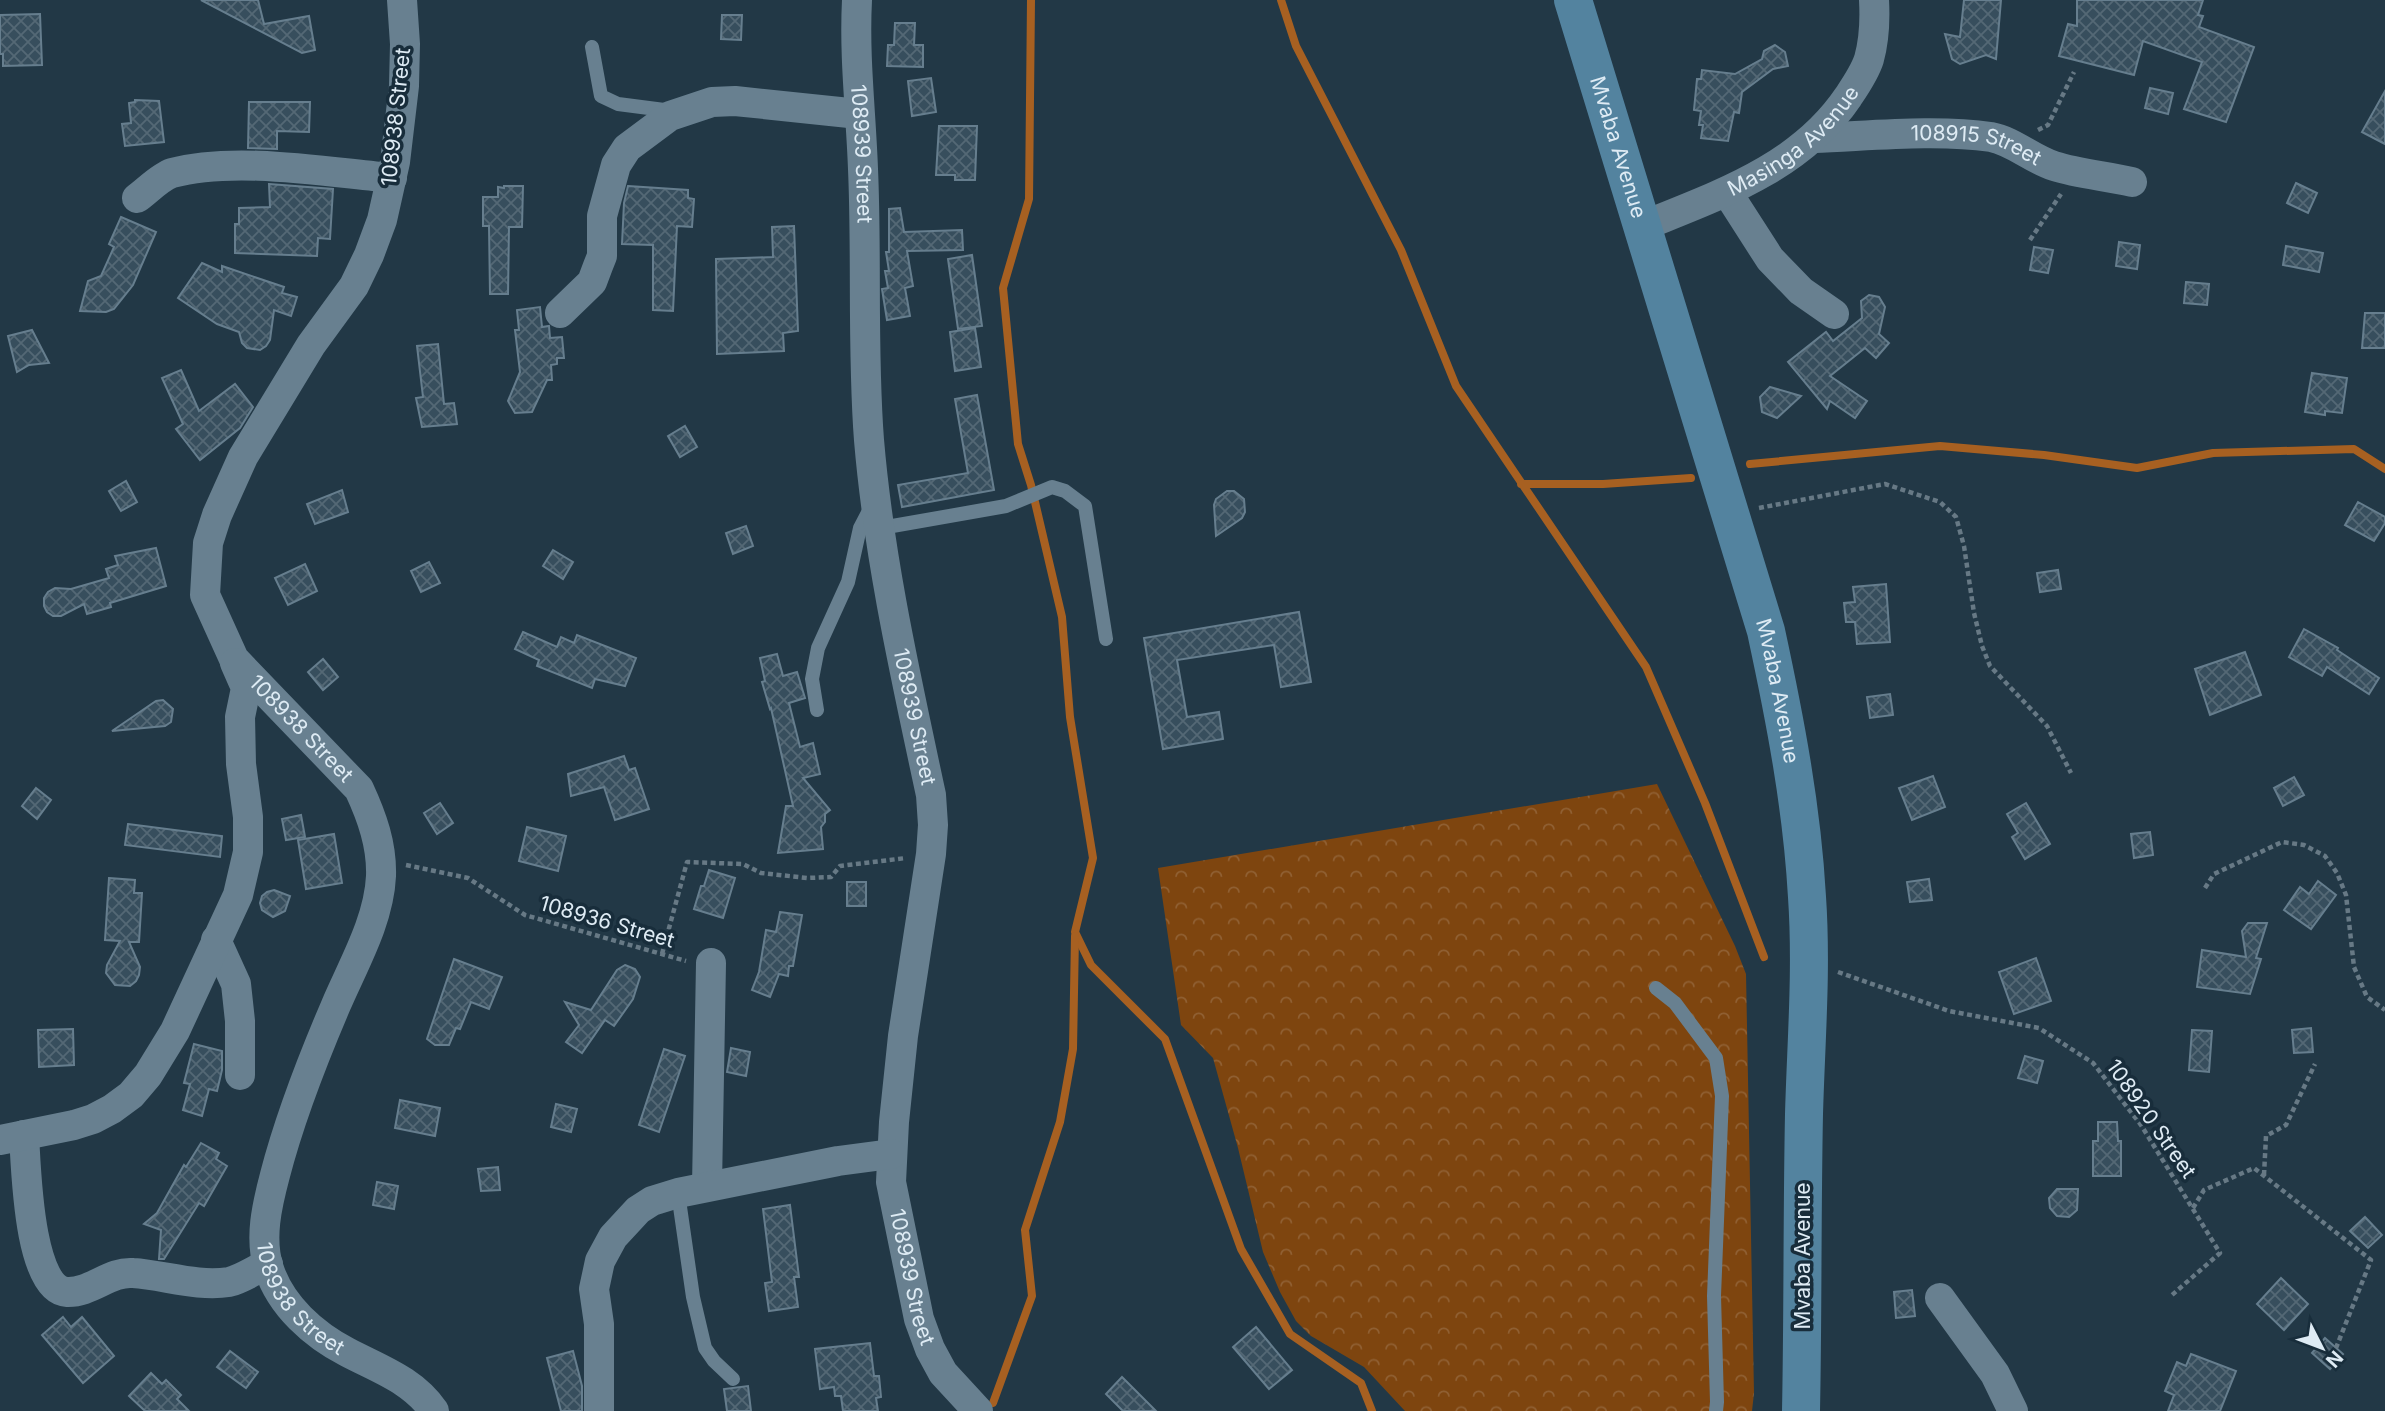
<svg xmlns="http://www.w3.org/2000/svg" width="2385" height="1411" font-family="Inter,sans-serif">
<style>
.park{fill:url(#park-crowns)}
.lines{fill:none;stroke-linecap:round;stroke-linejoin:round}
.stream{stroke:#a76021;stroke-width:8}
.building{fill:url(#building-cross-hatch);stroke:#667e8e;stroke-width:2}
.path{stroke:#677985;stroke-width:4.5;stroke-dasharray:5 3.5;stroke-linecap:butt}
.lane{stroke:#688090;stroke-width:14}
.street{stroke:#688090;stroke-width:30}
.secondary{stroke:#53839f;stroke-width:38}
.labels{text-anchor:middle;stroke-width:7;stroke-linejoin:round;paint-order:stroke}
.street-label{font-size:21px;fill:#deebf4;stroke:#182d3b}
</style>
<defs>
<pattern id="park-crowns" width="20" height="18" patternUnits="userSpaceOnUse" patternTransform="scale(1.75)"><rect width="20" height="18" fill="#7e450f"/><path d="M2 6a3 3 0 1 1 6 0M12 15a3 3 0 1 1 6 0" fill="none" stroke="#906033"/></pattern>
<pattern id="building-cross-hatch" width="8" height="8" patternUnits="userSpaceOnUse" patternTransform="scale(1.75)"><rect width="8" height="8" fill="#374e5d"/><path d="M0 0l8 8M0 8l8-8" fill="none" stroke="#546875"/></pattern>
</defs>
<rect width="100%" height="100%" fill="#223846"/>
<path class="park" d="M1657,784L1735,946L1746,974L1754,1393L1752,1411H1405L1364,1367L1311,1336L1296,1321L1280,1292L1263,1252L1238,1148L1213,1058L1181,1025L1158,868Z"/>
<g class="lines">
<g class="stream">
<path d="M1031,0L1029,199L1003,288L1018,444L1031,485L1062,617L1070,717L1093,858L1075,932L1091,965L1165,1039L1241,1249L1290,1334L1361,1383L1372,1411"/>
<path d="M1281,0L1296,46L1401,250L1456,386L1646,667L1705,803L1764,957"/>
<path d="M1750,464L1940,446L2044,455L2137,468L2213,453L2354,449L2385,469"/>
<path d="M1521,484H1603L1691,478"/>
<path d="M993,1403L1032,1296L1025,1230L1060,1122L1073,1049L1075,936"/>
</g>
</g>
<g class="building">
<path d="M201,0H258L264,24L309,16L315,50L302,53Z"/>
<path d="M1964,0H2001L1996,59L1986,55L1960,64L1952,59L1945,34L1960,37Z"/>
<path d="M2077,0H2203L2198,15L2203,16L2199,27L2254,47L2226,122L2184,109L2202,62L2143,41L2134,75L2059,56L2068,24L2077,26Z"/>
<path d="M40,14L42,65L3,66V54H0V15Z"/>
<path d="M722,15H742L741,40L721,39Z"/>
<path d="M895,23H915L914,45H923V67L887,66L888,45H894Z"/>
<path d="M1775,45L1785,52L1788,66L1773,69L1742,92L1739,113L1734,112L1728,141L1701,138L1703,125H1699L1701,111L1694,110L1697,79H1701L1702,70L1735,74L1762,59L1764,51Z"/>
<path d="M931,78L936,112L912,116L908,81Z"/>
<path d="M2150,88L2173,93L2168,114L2145,108Z"/>
<path d="M2385,91V144L2362,132Z"/>
<path d="M135,100L159,101L164,142L125,146L122,124L131,123L129,103L135,102Z"/>
<path d="M249,102H310L309,132L277,131V149L248,148Z"/>
<path d="M939,126H977L975,180H955V175H936Z"/>
<path d="M2296,183L2317,193L2308,213L2287,203Z"/>
<path d="M269,184L333,189L330,239L318,238L317,256L235,253V224H239V208L270,207Z"/>
<path d="M504,186H523L522,227H509L508,294H490L489,226H483V197H498V187L504,188Z"/>
<path d="M628,186L688,190V198L694,199L692,227L677,226L673,311L653,310V245L622,244L624,203Z"/>
<path d="M900,208L904,232L962,230L963,250L907,251L913,286L905,288L910,316L887,320L882,289L888,288L885,271H889L886,252H889V209Z"/>
<path d="M121,217L156,232L133,285L114,309L106,312L80,311L88,281L101,276L114,247L109,244Z"/>
<path d="M794,226L798,331L783,333L784,351L717,354L716,259L773,257L772,227Z"/>
<path d="M2119,242L2140,245L2137,269L2116,266Z"/>
<path d="M2286,246L2323,253L2319,272L2283,265Z"/>
<path d="M2034,247L2053,250L2048,273L2030,270Z"/>
<path d="M972,255L982,326L958,329L948,259Z"/>
<path d="M202,263L222,272V266L284,287L282,293L297,297L291,316L274,310L270,340L266,346L260,350L247,348L242,343L239,332L217,324L178,298Z"/>
<path d="M2186,282L2209,284L2207,305L2184,303Z"/>
<path d="M1869,295L1879,297L1885,307L1879,334L1889,343L1876,358L1865,348L1830,376L1867,401L1855,418L1830,401L1827,409L1788,362L1826,332L1833,341L1862,318L1861,301Z"/>
<path d="M540,307L542,327L549,326L550,338L562,337L564,358H557V364L551,365L552,380H547L532,412L515,413L508,401L520,372L515,330H519L517,310Z"/>
<path d="M2365,313H2385V348H2362Z"/>
<path d="M975,328L981,367L955,371L950,332Z"/>
<path d="M32,330L49,363L29,365L17,372L8,336Z"/>
<path d="M438,344L444,404L454,403L457,424L422,427L416,398L423,397L417,346Z"/>
<path d="M181,370L199,411L235,384L253,407L240,428L200,460L176,429L183,424L162,378Z"/>
<path d="M2312,373L2347,378L2342,413L2325,411V415L2305,412Z"/>
<path d="M1770,387L1801,396L1777,418L1762,412L1760,397Z"/>
<path d="M977,395L994,490L902,507L898,485L968,473L955,399Z"/>
<path d="M685,426L697,447L680,457L668,436Z"/>
<path d="M126,481L137,502L121,511L109,491Z"/>
<path d="M342,490L348,512L315,524L307,504Z"/>
<path d="M1227,491H1234L1244,499L1245,512L1242,518L1216,536L1214,505L1216,499Z"/>
<path d="M2358,502L2385,517V523L2374,541L2345,525Z"/>
<path d="M746,526L753,546L733,554L726,533Z"/>
<path d="M156,548L166,586L110,603L111,607L87,614L84,604L61,616H53L47,612L44,606V598L48,592L55,588L71,589L109,578L106,569L118,565L115,556Z"/>
<path d="M553,550L573,562L563,579L543,566Z"/>
<path d="M429,562L440,583L421,592L411,571Z"/>
<path d="M305,564L317,591L288,605L275,578Z"/>
<path d="M2058,570L2061,589L2040,592L2037,573Z"/>
<path d="M1886,584L1890,642L1857,644L1855,622H1846L1844,603L1855,602L1853,587Z"/>
<path d="M1299,612L1311,682L1281,687L1274,645L1177,660L1187,717L1219,712L1223,739L1163,749L1144,638Z"/>
<path d="M2304,629L2338,648L2337,650L2379,678L2369,694L2327,667L2322,676L2289,657Z"/>
<path d="M523,632L557,647L561,637L574,643L577,635L636,658L625,686L595,679L592,688L537,666L539,660L515,649Z"/>
<path d="M2245,652L2261,695L2210,715L2195,669Z"/>
<path d="M777,654L783,676L797,672L805,698L789,703L800,747L813,743L820,774L803,778L830,810L825,814V822L821,827L823,849L778,853L786,806H793L771,708L770,709L762,682L765,681L760,658Z"/>
<path d="M323,659L338,677L323,690L308,672Z"/>
<path d="M1890,694L1893,715L1870,718L1867,697Z"/>
<path d="M163,700L173,709L171,722L165,726L112,731L156,701Z"/>
<path d="M624,756L629,770L635,768L649,809L615,820L604,787L571,796L568,774Z"/>
<path d="M1933,776L1945,807L1912,820L1899,788Z"/>
<path d="M2294,777L2304,795L2283,806L2274,788Z"/>
<path d="M36,788L51,800L37,819L22,806Z"/>
<path d="M440,803L453,823L437,834L424,813Z"/>
<path d="M2026,803L2050,844L2025,859L2012,837L2018,833L2007,814Z"/>
<path d="M301,815L305,837L286,840L282,819Z"/>
<path d="M128,824L222,836L220,857L125,845Z"/>
<path d="M527,827L566,836L558,871L519,861Z"/>
<path d="M2150,832L2153,855L2134,858L2131,834Z"/>
<path d="M334,834L342,883L306,889L298,840Z"/>
<path d="M709,870L735,878L723,918L694,909L701,886H704Z"/>
<path d="M109,878L135,880L134,893H142L139,942H129L140,967L139,975L136,981L130,986L115,985L106,973L107,965L120,941L105,940Z"/>
<path d="M1929,879L1932,900L1910,902L1907,882Z"/>
<path d="M2318,881L2336,895L2311,929L2284,910L2300,887L2309,894Z"/>
<rect x="847" y="882" width="19" height="24"/>
<path d="M274,890L290,896L285,911L273,917L262,910L260,903L262,896L267,892Z"/>
<path d="M780,912L802,915L793,966H789L788,976L779,974L770,997L752,990L759,972L766,930L776,932Z"/>
<path d="M2248,923H2267L2256,958L2261,959L2250,994L2197,987L2202,950L2246,957L2242,931Z"/>
<path d="M2036,958L2051,1001L2014,1014L1999,972Z"/>
<path d="M454,959L502,977L489,1009L471,1002L460,1029L456,1028L449,1045H435L427,1039Z"/>
<path d="M625,965L635,969L640,977L633,999L614,1026L605,1020L582,1053L566,1042L579,1025L565,1002L591,1010L617,970Z"/>
<path d="M2311,1028L2313,1052L2294,1053L2292,1030Z"/>
<path d="M73,1029L74,1065L39,1067L38,1030Z"/>
<path d="M2192,1030L2212,1031L2209,1072L2189,1070Z"/>
<path d="M194,1044L222,1051V1070L217,1091L209,1089L202,1116L183,1110L190,1084L184,1083Z"/>
<path d="M731,1048L750,1052L746,1076L727,1072Z"/>
<path d="M664,1049L685,1056L659,1132L639,1125Z"/>
<path d="M2025,1056L2043,1061L2037,1083L2018,1078Z"/>
<path d="M400,1100L440,1108L435,1136L395,1128Z"/>
<path d="M556,1104L577,1109L571,1132L551,1127Z"/>
<path d="M2098,1122H2117L2118,1141H2121V1176H2093V1141H2098Z"/>
<path d="M201,1143L219,1153L216,1159L227,1166L204,1206L199,1203L164,1259H159L161,1230L144,1224L157,1213L184,1165L186,1167Z"/>
<path d="M498,1167L500,1190L481,1191L478,1169Z"/>
<path d="M377,1182L398,1186L394,1209L373,1205Z"/>
<path d="M2057,1189H2078L2077,1210L2069,1217L2057,1216L2050,1208L2049,1198Z"/>
<path d="M790,1205L799,1277H794L798,1307L769,1311L765,1283L772,1282L763,1209Z"/>
<path d="M2365,1217L2382,1235L2368,1248L2350,1231Z"/>
<path d="M2281,1278L2308,1304L2284,1330L2257,1304Z"/>
<path d="M1912,1290L1915,1316L1896,1318L1894,1292Z"/>
<path d="M63,1317L71,1327L82,1317L114,1356L83,1383L42,1335Z"/>
<path d="M1256,1327L1292,1370L1269,1389L1233,1347Z"/>
<path d="M2325,1338L2343,1354L2330,1369L2312,1353Z"/>
<path d="M870,1343L874,1376H879L881,1397L876,1398L878,1411H843L841,1396H835L834,1387L820,1389L815,1349Z"/>
<path d="M230,1351L258,1372L246,1388L217,1367Z"/>
<path d="M573,1351L582,1386V1411H561L547,1358Z"/>
<path d="M2191,1354L2236,1371L2220,1411H2168L2174,1395L2165,1391L2177,1362L2186,1366Z"/>
<path d="M151,1373L162,1384L166,1380L181,1395L177,1399L189,1411H145L129,1396Z"/>
<path d="M1122,1377L1156,1411H1123L1106,1394Z"/>
<path d="M748,1386L751,1411H727L724,1389Z"/>
</g>
<g class="lines">
<g class="path">
<path d="M2038,130L2048,125L2074,72"/>
<path d="M2030,240L2061,194"/>
<path d="M1759,508L1885,484L1940,502L1956,517L1964,546L1974,613L1982,646L1990,666L2047,726L2071,773"/>
<path d="M406,865L468,878L525,915L686,961"/>
<path d="M2205,888L2214,874L2282,842L2304,845L2325,856L2337,873L2346,895L2354,967L2367,997L2385,1010"/>
<path d="M662,954L687,862L743,864L761,873L807,878L831,877L840,866L906,858"/>
<path d="M1838,972L1949,1011L2039,1028L2093,1063L2141,1125L2220,1253L2172,1295"/>
<path d="M2264,1175L2266,1136L2286,1125L2315,1064"/>
<path d="M2193,1208L2204,1190L2254,1168L2371,1260L2336,1348"/>
</g>
<g class="lane">
<path d="M592,47L601,96L618,104L672,111"/>
<path d="M881,528L1006,506L1052,487L1065,491L1085,506L1106,639"/>
<path d="M817,710L812,679L818,648L848,582L860,528L872,505"/>
<path d="M1656,988L1675,1003L1716,1058L1722,1096L1714,1296L1717,1402L1716,1411"/>
<path d="M678,1193L693,1297L705,1348L714,1361L733,1379"/>
</g>
<g class="street">
<path id="s1" d="M402,0L405,44L404,86L395,162L382,220L369,255L354,286L311,345L243,457L217,515L208,543L205,595L234,659L359,789C372,817 382,845 381,876C379,921 353,965 336,1005C312,1061 290,1117 275,1175C267,1205 259,1239 269,1269C281,1306 314,1335 347,1352C379,1369 413,1380 434,1411"/>
<path id="s2" d="M857,0C854,57 861,113 863,169C867,259 862,350 869,440C879,559 906,678 931,795L933,825L931,854L903,1036L894,1122L891,1182L919,1319L930,1349L943,1373L978,1411"/>
<path id="s3" d="M1814,138C1870,136 1936,129 1991,137C2013,141 2032,159 2054,166C2079,174 2107,176 2132,182"/>
<path d="M1727,192L1770,259L1801,291L1834,314"/>
<path d="M137,198C147,191 160,177 172,173C235,156 326,172 392,178"/>
<path id="s4" d="M1643,226C1719,195 1800,168 1848,97C1856,85 1865,72 1869,59C1874,41 1875,18 1874,0"/>
<path d="M560,313L592,282L598,266L602,256V216L616,165L627,148L670,116L712,102L735,101L859,114"/>
<path d="M216,940L236,984L240,1021V1075"/>
<path d="M24,1135C26,1164 28,1290 67,1292C91,1293 110,1271 133,1273C164,1275 197,1287 229,1282C242,1279 256,1269 268,1264"/>
<path d="M0,1140L74,1125L93,1119L112,1109L131,1095L148,1075L175,1031L238,895L248,852V817L241,764L240,717L246,688L235,663"/>
<path d="M707,1186L711,963"/>
<path d="M1940,1298L1995,1374L2013,1411"/>
<path d="M599,1411V1324L594,1289L600,1261L613,1237L638,1210L652,1201L678,1193L838,1161L891,1154"/>
</g>
<path class="secondary" id="s5" d="M1573,0L1766,631C1785,719 1802,807 1807,897C1812,970 1806,1042 1804,1114C1802,1213 1803,1312 1801,1411"/>
</g>
<g class="labels">
<g class="street-label">
<text transform="translate(396 117) rotate(-84)" y="7">108938 Street</text>
<text dy="7" stroke="none"><textPath href="#s4" startOffset="175">Masinga Avenue</textPath></text>
<text dy="7" stroke="none"><textPath href="#s5" startOffset="154">Mvaba Avenue</textPath></text>
<text dy="7" stroke="none"><textPath href="#s3" startOffset="164">108915 Street</textPath></text>
<text dy="7" stroke="none"><textPath href="#s2" startOffset="154">108939 Street</textPath></text>
<text dy="7" stroke="none"><textPath href="#s5" startOffset="721">Mvaba Avenue</textPath></text>
<text dy="7" stroke="none"><textPath href="#s2" startOffset="721">108939 Street</textPath></text>
<text dy="7" stroke="none"><textPath href="#s1" startOffset="810">108938 Street</textPath></text>
<text transform="translate(607 922) rotate(16)" y="7">108936 Street</text>
<text transform="translate(2151 1119) rotate(55)" y="7">108920 Street</text>
<text transform="translate(1803 1256) rotate(-90)" y="7">Mvaba Avenue</text>
<text dy="7" stroke="none"><textPath href="#s2" startOffset="1288">108939 Street</textPath></text>
<text dy="7" stroke="none"><textPath href="#s1" startOffset="1440">108938 Street</textPath></text>
</g>
</g>
<g transform="translate(2322 1348) rotate(132)" stroke="#182d3b" stroke-width="5" paint-order="stroke">
<path d="M0-5L12 26L0 18L-12 26Z" fill="#deebf4"/>
<text y="-10" font-size="19" font-weight="bold" text-anchor="middle" fill="#deebf4">N</text>
</g>
</svg>
